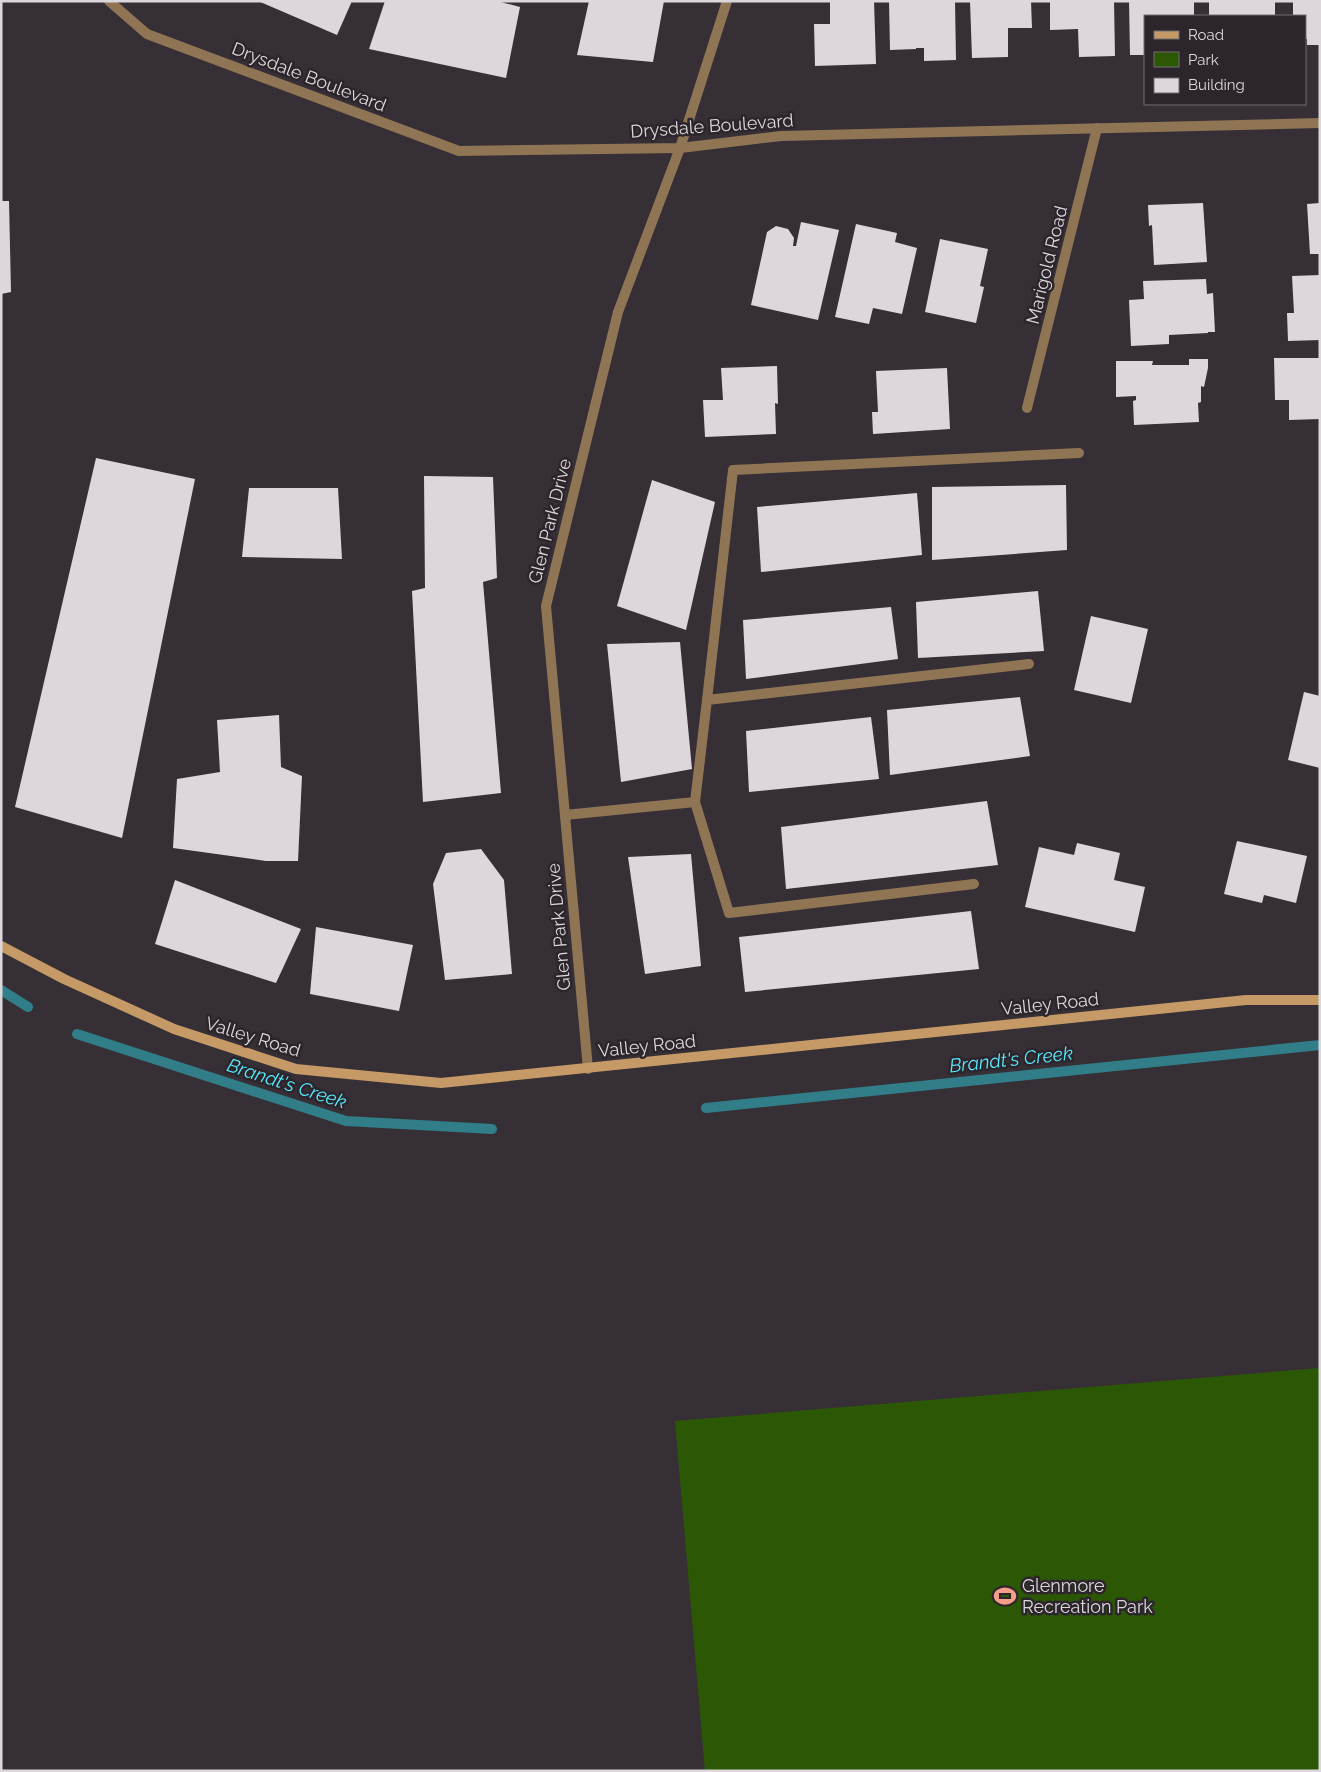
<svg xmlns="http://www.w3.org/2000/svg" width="1321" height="1772" font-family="Raleway,sans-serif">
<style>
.green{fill:#2c5806}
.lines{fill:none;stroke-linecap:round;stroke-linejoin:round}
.stream{stroke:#317e89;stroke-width:10}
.building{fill:#ded6dd}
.lane{stroke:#907555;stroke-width:10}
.street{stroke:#907555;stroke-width:10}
.secondary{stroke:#c59a66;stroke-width:10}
.labels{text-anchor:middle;stroke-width:5;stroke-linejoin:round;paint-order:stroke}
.street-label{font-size:18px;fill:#dbd7db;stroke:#2c262c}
.poi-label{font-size:18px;fill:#dbd7db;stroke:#2c262c;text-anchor:start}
.water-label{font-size:19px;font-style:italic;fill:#57e9fc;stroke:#2c262c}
</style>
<rect width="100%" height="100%" fill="#363036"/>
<path class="green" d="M1320,1368V1771H705L675,1421Z"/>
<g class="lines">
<g class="stream">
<path d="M1,990L28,1007"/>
<path d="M77,1034L346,1121L492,1129"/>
<path d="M706,1108L1320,1045"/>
</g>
</g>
<g class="building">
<path d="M258,1H352L337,35Z"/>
<path d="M385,1H497L520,7L506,78L369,49Z"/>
<path d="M589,1H664L653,62L577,55Z"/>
<path d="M830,1H874L876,64L815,66L814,24H830Z"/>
<path d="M889,1H955L956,60L924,61V48H916V49L890,50Z"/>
<path d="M970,1H1031L1032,28H1008V57L972,58Z"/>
<path d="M1050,1H1114L1115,56L1079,57L1078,29L1050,30Z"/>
<path d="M1129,1H1194V16H1145V55H1130Z"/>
<rect x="1209" y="1" width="66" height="15"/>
<path d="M1293,1H1320V45H1307V39H1305V16H1293Z"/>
<path d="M1,201H9L11,292L1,294Z"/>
<path d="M1203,203L1207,262L1154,265L1152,225L1149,226L1148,205Z"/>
<path d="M1320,203V254H1310L1307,204Z"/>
<path d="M801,222L839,230L818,320L751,305L767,232L776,226L788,229L794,238L793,246H796Z"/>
<path d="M856,224L897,233L895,242L917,248L902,314L873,308L869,324L835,317Z"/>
<path d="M940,239L988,249L980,286L984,287L976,323L925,312Z"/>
<path d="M1320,275V340L1288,341L1287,313H1294L1292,276Z"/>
<path d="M1206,279L1207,294L1213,293L1215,332H1208V333L1169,335V344L1131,346L1129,300L1144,299L1143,281Z"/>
<path d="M1274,358H1320V419L1289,420V400H1275Z"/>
<path d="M1189,359H1208V368L1204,387L1201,386V402L1198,403L1199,422L1134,425L1133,401L1136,400V396L1116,397V361H1153L1152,365H1189Z"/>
<path d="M777,366L778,404L775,403L776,434L705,437L703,400H723L721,368Z"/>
<path d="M947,368L950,429L873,434L872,412H878L876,371Z"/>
<path d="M96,458L195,479L122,838L15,807Z"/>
<path d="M424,476L493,477L497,578L483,582L501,793L423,802L412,591L425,588Z"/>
<path d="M652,480L715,502L686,630L617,606Z"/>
<path d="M1066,485L1067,550L932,560V487Z"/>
<path d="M249,488H338L342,559L242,557Z"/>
<path d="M917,493L922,555L761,572L757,507Z"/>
<path d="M1038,591L1044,651L918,658L916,602Z"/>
<path d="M891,607L898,659L746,679L743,620Z"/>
<path d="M1091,616L1148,629L1131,703L1074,690Z"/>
<path d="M680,642L692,769L621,782L607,644Z"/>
<path d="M1304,692L1320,696V768L1288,760Z"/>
<path d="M1020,697L1030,756L890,775L887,710Z"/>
<path d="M279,715L281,767L302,776L298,861H266L173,848L177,779L220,772L217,720Z"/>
<path d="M871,717L879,779L749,792L746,731Z"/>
<path d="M987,801L998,865L786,889L781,827Z"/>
<path d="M1237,841L1307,856L1296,903L1264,895L1262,903L1224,894Z"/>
<path d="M1077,843L1120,853L1114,880L1145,887L1135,932L1025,907L1039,847L1074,855Z"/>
<path d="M481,849L504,880L512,974L445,980L433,884L446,853Z"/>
<path d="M691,854L701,966L645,974L628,857Z"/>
<path d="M175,880L301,929L276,983L155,944Z"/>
<path d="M971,911L979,969L745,992L739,937Z"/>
<path d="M316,927L413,945L399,1011L310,994Z"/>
</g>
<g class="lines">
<g class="lane">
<path d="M707,700L733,470L1079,453"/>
<path d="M695,802L729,913L974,884"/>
<path d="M565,815L695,802L707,700L1029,664"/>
</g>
<g class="street">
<path d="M109,1L147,34L459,151L680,148L781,136L1320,123"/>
<path d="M1027,408L1097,128"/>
<path d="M588,1069L546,606L618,312L680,148L727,1"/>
</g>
<path class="secondary" d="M1,946L64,979L174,1029L296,1069L441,1083L1246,1000H1320"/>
</g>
<defs>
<g id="stadium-bare" transform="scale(1.725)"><path d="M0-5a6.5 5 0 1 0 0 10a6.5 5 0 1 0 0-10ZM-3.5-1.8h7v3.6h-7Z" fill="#f49d8b" stroke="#2c262c" stroke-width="2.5" paint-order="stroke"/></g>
</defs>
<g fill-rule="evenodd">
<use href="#stadium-bare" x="1005" y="1596"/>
</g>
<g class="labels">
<g class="street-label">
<text transform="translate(309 77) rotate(21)" y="6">Drysdale Boulevard</text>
<text transform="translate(712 126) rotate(-4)" y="6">Drysdale Boulevard</text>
<text transform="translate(1047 265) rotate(-76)" y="6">Marigold Road</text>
<text transform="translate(550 521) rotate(-76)" y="6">Glen Park Drive</text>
<text transform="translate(559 927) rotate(-95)" y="6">Glen Park Drive</text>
<text transform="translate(1050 1004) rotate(-6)" y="6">Valley Road</text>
<text transform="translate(253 1037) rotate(17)" y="6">Valley Road</text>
<text transform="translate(647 1046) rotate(-6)" y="6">Valley Road</text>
</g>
<g class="poi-label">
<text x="1022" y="1592">Glenmore<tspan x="1022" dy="21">Recreation Park</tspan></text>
</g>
<g class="water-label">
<text transform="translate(1011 1059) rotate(-6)" y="7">Brandt's Creek</text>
<text transform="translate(287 1083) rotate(18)" y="7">Brandt's Creek</text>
</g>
</g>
<rect width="1321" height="1772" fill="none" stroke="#dbd7db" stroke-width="5"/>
<rect x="1144" y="15" width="162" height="90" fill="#2c262c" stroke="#726d72"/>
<rect x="1154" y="31" width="25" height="8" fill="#c59a66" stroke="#726d72"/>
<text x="1188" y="40" font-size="15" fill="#dbd7db">Road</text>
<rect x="1154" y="52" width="25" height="15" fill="#2c5806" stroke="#726d72"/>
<text x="1188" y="65" font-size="15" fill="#dbd7db">Park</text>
<rect x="1154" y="78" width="25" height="15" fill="#ded6dd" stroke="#726d72"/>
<text x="1188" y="90" font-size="15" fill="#dbd7db">Building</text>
</svg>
